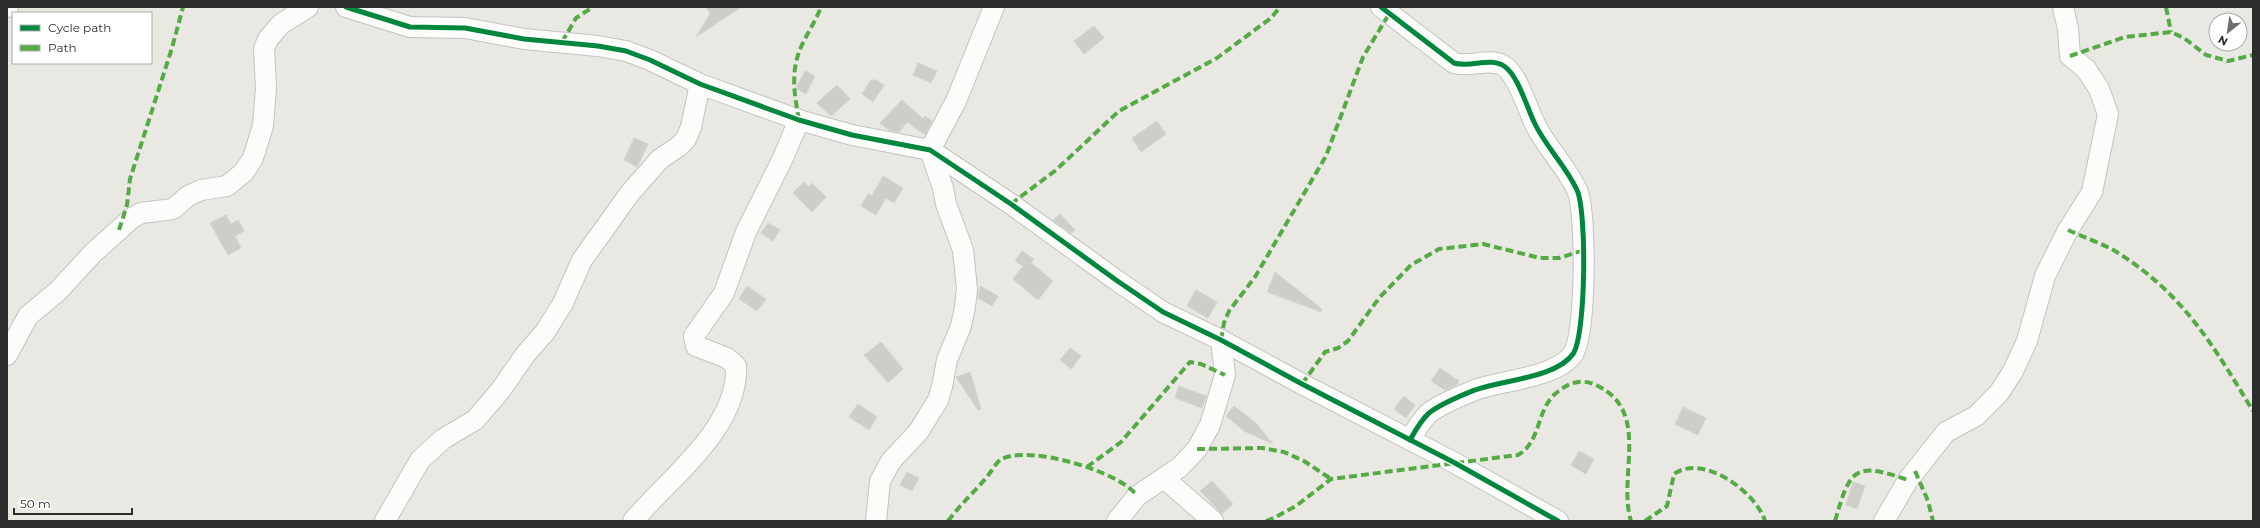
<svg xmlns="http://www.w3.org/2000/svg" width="2260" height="528" font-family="Montserrat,sans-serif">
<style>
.building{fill:#cecec9;stroke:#d4d3cf}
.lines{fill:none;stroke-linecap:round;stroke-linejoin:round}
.minor-casing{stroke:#c4c3c2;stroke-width:22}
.minor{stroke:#fcfcfb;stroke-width:20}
.quiet{stroke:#54ab44;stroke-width:4;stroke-dasharray:8 4;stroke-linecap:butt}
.cycleway-casing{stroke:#fff;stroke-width:8}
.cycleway{stroke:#00873e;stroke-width:5}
</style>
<rect width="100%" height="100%" fill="#e9e8e3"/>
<g class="building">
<path d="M706,7H741L696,37L710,14Z"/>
<path d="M1094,26L1104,38L1084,54L1074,41Z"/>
<path d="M918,63L937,71L931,83L913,75Z"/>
<path d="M805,71L815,76L806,94L796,88Z"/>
<path d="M871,80H876L884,85L873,102L862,94Z"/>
<path d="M837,85L850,99L831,116L817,103Z"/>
<path d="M902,100L923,119L925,116L932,121L925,135L907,122L899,132L890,131L880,123Z"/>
<path d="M1157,121L1166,134L1141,152L1132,138Z"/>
<path d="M634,138L648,144L637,167L624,160Z"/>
<path d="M883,176L903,188L894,203L886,198L876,215L861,206L868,194L872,196Z"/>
<path d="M804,182L809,187L812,183L826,197L812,212L793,193Z"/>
<path d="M1060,214L1075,230L1071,233L1053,220Z"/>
<path d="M226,215L231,224L238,220L244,231L235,236L241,248L228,255L210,223Z"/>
<path d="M768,223L780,230L773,241L761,233Z"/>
<path d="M1022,251L1034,259L1031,263L1053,281L1038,300L1013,279L1023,266L1015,261Z"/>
<path d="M1275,272L1322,309L1321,312L1267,292Z"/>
<path d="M747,286L766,299L757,311L739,299Z"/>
<path d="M980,286L998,296L992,306L978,298Z"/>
<path d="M1196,290L1217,302L1208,318L1187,306Z"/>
<path d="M881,342L903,369L888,383L864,355Z"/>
<path d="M1070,348L1081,356L1071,369L1060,360Z"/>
<path d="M1440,368L1459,381L1456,385L1445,390L1431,381Z"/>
<path d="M970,372L981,409L978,410L956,377Z"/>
<path d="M1179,386L1206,396L1202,408L1175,398Z"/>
<path d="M1404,396L1415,405L1406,418L1394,409Z"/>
<path d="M858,404L877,417L869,430L849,417Z"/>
<path d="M1234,406L1256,423L1273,444L1244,431L1226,416Z"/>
<path d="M1683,407L1706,418L1698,435L1675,424Z"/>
<path d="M1579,451L1594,459L1586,474L1571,465Z"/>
<path d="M907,472L919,478L912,491L900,485Z"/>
<path d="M1212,481L1233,504L1222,514L1200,491Z"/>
<path d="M1853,482L1865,486L1857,509L1846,505Z"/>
</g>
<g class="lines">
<g class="minor-casing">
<g id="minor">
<path d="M7,7H8"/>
<path d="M346,7L410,27L465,28L524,39L598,46L626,51L650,60L700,84L799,120L852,135L930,150L1011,204L1116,280L1163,312L1221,340L1302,384L1455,463L1558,521"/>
<path d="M1381,7L1454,63C1470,68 1490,57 1504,66C1518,75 1527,108 1535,124C1546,147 1566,166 1577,190C1587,212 1586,335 1573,354C1556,378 1502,380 1475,390C1460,396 1442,403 1429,413C1421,420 1415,431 1410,440"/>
<path d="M7,355L28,316L58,291L93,253L132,218L141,213L173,209L188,196L201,190L227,186L244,172L253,158L263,126L266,88L264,49L268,39L281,24L308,7"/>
<path d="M1164,478L1213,521"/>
<path d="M385,521L420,460L443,439L475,420L500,391L525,355L545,332L563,303L582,260L630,193L660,159L678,147L686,139L691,127L700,84"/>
<path d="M633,521C669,478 739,428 736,366L727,358L696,346L694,336L724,293L746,232L783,158L799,120"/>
<path d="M876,521L880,481L891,461L919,431L938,400L942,387L947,360L961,326L965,307L967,289L963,250L946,204L943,188L930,150L956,101L994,7"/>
<path d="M1117,521L1137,496L1180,467L1197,449L1210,425L1225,375L1221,340"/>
<path d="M1884,521L1908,480L1946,432L1976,416L1999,393L2013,371L2027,341L2045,276L2068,230L2092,192L2108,114L2099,89L2086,69L2070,56L2068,29L2063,7"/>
</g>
</g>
<use href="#minor" class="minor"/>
<g class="quiet">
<path d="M2166,7L2171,32"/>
<path d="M562,42L576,18L593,7"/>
<path d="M2070,56L2125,37L2171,32L2184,38L2206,55L2228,61L2253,55"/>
<path d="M799,120C795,98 791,77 798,55C803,39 815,23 821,7"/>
<path d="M1011,204L1056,170L1119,111L1217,58L1271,18L1280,7"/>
<path d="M119,230L127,205L130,179L172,48L183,7"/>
<path d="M2068,230C2083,237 2101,243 2115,251C2183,293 2213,345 2253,411"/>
<path d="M1221,340L1224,323L1229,311L1255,277L1326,156L1363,57L1389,14"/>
<path d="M1302,384L1325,352L1338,348L1348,341L1379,298L1411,265L1439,249L1483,244L1540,258H1559L1584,250"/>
<path d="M1197,449L1262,448L1284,452L1304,461L1331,479"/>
<path d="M1087,467L1121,442L1190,362L1201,364L1225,375"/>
<path d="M1915,471L1928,501L1933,521"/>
<path d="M948,521C960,505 974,492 987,477C991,472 995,464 1000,460C1026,443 1122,472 1137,496"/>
<path d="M1266,521L1274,518L1296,506L1331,479L1518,455C1541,442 1536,411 1555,394C1567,383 1581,378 1596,385C1652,411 1617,476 1631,521"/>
<path d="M1645,521L1667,506L1674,474C1703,453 1756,492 1765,521"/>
<path d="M1835,521C1850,469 1854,461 1908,480"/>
</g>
<g class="cycleway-casing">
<g id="cycleway">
<path d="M346,7L410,27L465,28L524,39L598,46L626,51L650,60L700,84L799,120L852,135L930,150L1011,204L1116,280L1163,312L1221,340L1302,384L1455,463L1558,521"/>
<path d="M1381,7L1454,63C1470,68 1490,57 1504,66C1518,75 1527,108 1535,124C1546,147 1566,166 1577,190C1587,212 1586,335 1573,354C1556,378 1502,380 1475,390C1460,396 1442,403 1429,413C1421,420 1415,431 1410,440"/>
</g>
</g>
<use href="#cycleway" class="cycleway"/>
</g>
<rect width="2260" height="528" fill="none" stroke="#2c2c2c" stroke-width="16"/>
<rect x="12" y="12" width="140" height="52" fill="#ffffff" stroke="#ababab"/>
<rect x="20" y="25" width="20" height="6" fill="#00873e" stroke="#ababab"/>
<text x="48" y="32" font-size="12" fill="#2c2c2c">Cycle path</text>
<rect x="20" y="45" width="20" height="6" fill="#54ab44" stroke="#ababab"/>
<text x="48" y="52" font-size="12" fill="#2c2c2c">Path</text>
<g transform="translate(2228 32) rotate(210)"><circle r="19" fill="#ffffff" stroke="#ababab"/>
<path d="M0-3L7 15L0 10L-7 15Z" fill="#6e6e6c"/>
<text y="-6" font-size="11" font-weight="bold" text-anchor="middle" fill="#2c2c2c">N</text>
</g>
<path d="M14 508v6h118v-6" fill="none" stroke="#2c2c2c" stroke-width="2"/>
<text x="20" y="508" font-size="12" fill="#2c2c2c" stroke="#ffffff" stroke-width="3" paint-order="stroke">50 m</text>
</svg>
